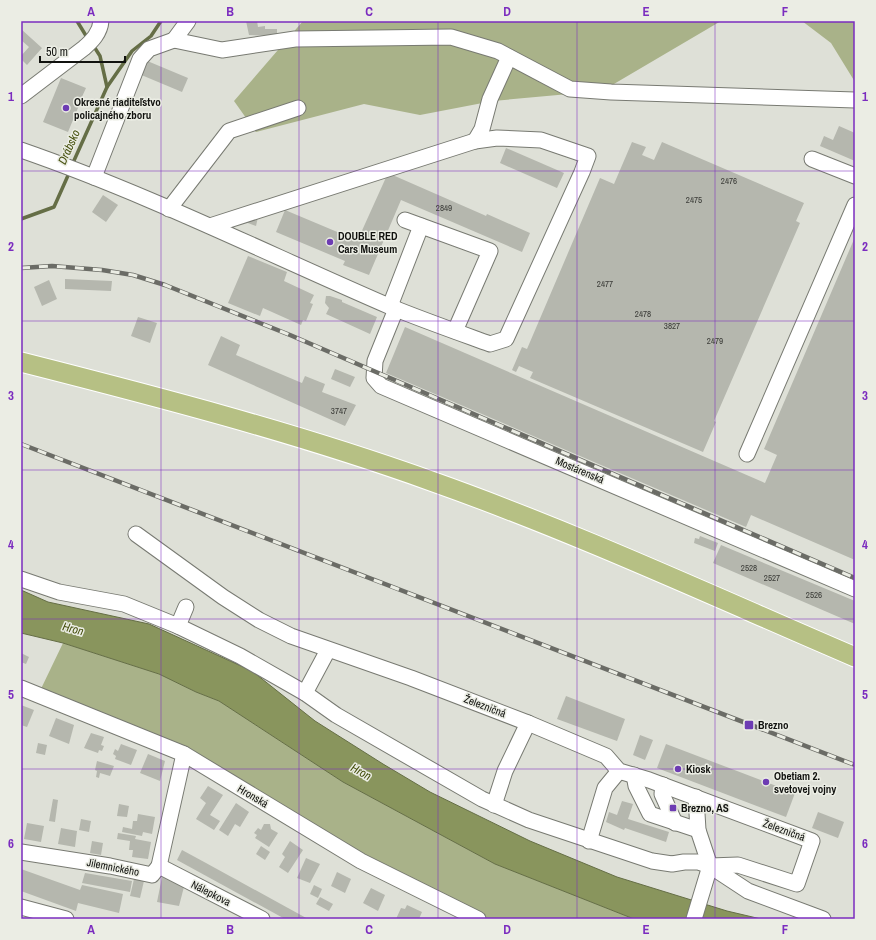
<svg xmlns="http://www.w3.org/2000/svg" width="876" height="940" font-family="'Archivo Narrow',sans-serif">
<style>
.green{fill:#a9b289}
.water{fill:#89955d;stroke:#656e46}
.lines{fill:none;stroke-linecap:round;stroke-linejoin:round}
.stream{stroke:#656e46;stroke-width:3.5}
.building{fill:#b5b7ae}
.minor-casing{stroke:#787a72;stroke-width:17}
.major-casing{stroke:#fff;stroke-width:21}
.minor{stroke:#fff;stroke-width:15}
.major{stroke:#b6c084;stroke-width:19}
.rail-casing{stroke:#6b6c66;stroke-width:4.5}
.rail{stroke:#ebede4;stroke-width:3;stroke-dasharray:9;stroke-linecap:butt}
.grid{fill:none;stroke:#7b2cbf;stroke-width:1;stroke-opacity:0.55}
.poi-dot{fill:#6d3cb3;stroke:#ebede4;stroke-width:1.5}
.labels{text-anchor:middle;stroke-width:3;stroke-linejoin:round;paint-order:stroke}
.number-label{font-size:9px;fill:#3a3b37}
.poi-label{font-size:11px;font-weight:bold;fill:#11120f;stroke:#ebede4;text-anchor:start}
.street-label{font-size:11px;fill:#11120f;stroke:#ebede4}
.water-label{font-size:12px;font-style:italic;fill:#46500e;stroke:#ebede4}
.neatline{fill:none;stroke:#7b2cbf;stroke-width:1.5}
.grid-label{font-size:13px;text-anchor:middle;font-weight:bold;fill:#7b2cbf}
</style>
<rect width="100%" height="100%" fill="#dee0d7"/>
<g class="green">
<path d="M303,21H721L602,91L493,101L420,115L364,104L256,132L234,101Z"/>
<path d="M802,21H855V82L831,43Z"/>
<path d="M63,643L159,674L196,692L219,701L343,782L495,864L634,919H478L184,754L38,695Z"/>
</g>
<path class="water" d="M21,590L48,602L149,624L252,671L315,721L383,764L430,792L530,841L617,877L727,911L761,919H634L495,864L343,782L219,701L196,692L159,674L63,643L21,633Z"/>
<g class="lines">
<g class="stream">
<path d="M77,21L88,39"/>
<path d="M107,87L132,51L151,36L161,21"/>
<path d="M72,165L107,87L100,56L93,45"/>
<path d="M21,219L54,207L70,171"/>
</g>
</g>
<g class="building">
<path d="M246,21H257L258,27L265,26V29H277V36L249,35Z"/>
<path d="M21,29L42,48L27,65L21,59V56L29,47L21,40Z"/>
<path d="M145,60L188,78L182,92L139,74Z"/>
<path d="M61,78L86,88L81,99L85,100L83,104L80,103L68,132L43,122Z"/>
<path d="M839,126L855,133V161L820,146L824,136L833,140Z"/>
<path d="M632,142L646,147L642,155L654,160L662,142L804,203L796,221L800,223L714,421L716,422L703,452L530,378L533,372L519,366L516,372L512,370L522,347L527,349L600,178L614,184Z"/>
<path d="M506,148L564,173L557,188L500,163Z"/>
<path d="M388,173L484,215L486,216L487,214L530,233L522,252L401,200L369,275L343,265L345,261L276,232L285,210L354,239L357,234L360,235Z"/>
<path d="M103,195L118,205L106,222L92,212Z"/>
<path d="M258,217L256,226L245,222Z"/>
<path d="M855,237V560L751,515L746,527L386,373L405,327L765,483L777,455L764,449Z"/>
<path d="M248,256L287,272L284,281L314,295L310,303L313,304L306,321L303,320L301,325L263,308L260,316L228,303Z"/>
<path d="M65,279L112,281L111,291L65,289Z"/>
<path d="M49,280L57,299L42,306L34,287Z"/>
<path d="M326,296H330L342,300V302L377,317L370,334L326,314L329,308L325,303Z"/>
<path d="M138,317L157,323L150,343L131,336Z"/>
<path d="M221,336L240,345L236,355L302,383L305,376L325,384L322,392L356,405L345,426L208,365Z"/>
<path d="M335,369L355,377L350,387L331,379Z"/>
<path d="M700,536L718,543L715,551L694,543L695,538L699,539Z"/>
<path d="M721,545L855,601V624L713,563Z"/>
<path d="M21,653L29,657L26,664L21,662Z"/>
<path d="M566,696L625,719L617,741L557,719Z"/>
<path d="M21,705L34,710L27,727L21,725Z"/>
<path d="M56,718L74,725L69,744L49,736Z"/>
<path d="M91,733L104,737L101,745L104,746L102,751L99,750L98,753L84,748Z"/>
<path d="M640,735L653,740L645,760L633,755Z"/>
<path d="M38,743L47,745L45,755L36,753Z"/>
<path d="M121,744L137,750L131,765L115,759L116,756L113,754L115,749L118,751Z"/>
<path d="M666,744L795,793L786,817L657,768Z"/>
<path d="M148,754L165,761L160,781L140,773Z"/>
<path d="M97,761L114,766L110,776L100,773L99,778L96,777L97,771L95,770Z"/>
<path d="M208,786L223,795L210,815L220,821L214,830L196,819L206,803L200,798Z"/>
<path d="M53,799L58,800L55,822L49,821Z"/>
<path d="M622,801L633,804L628,819L669,832L666,842L625,828L624,830L606,822L609,812L617,815Z"/>
<path d="M236,803L249,812L240,827L235,824L228,836L219,830Z"/>
<path d="M119,804L129,806L127,817L117,816Z"/>
<path d="M818,812L844,822L838,838L812,828Z"/>
<path d="M138,814L155,817L152,834L143,832L142,836L122,832L123,827L132,829L133,821H137Z"/>
<path d="M81,819L91,821L89,832L79,830Z"/>
<path d="M27,823L44,826L41,842L24,839Z"/>
<path d="M264,824H270L271,829L278,833L269,847L255,838L257,835L254,833L258,828L261,830Z"/>
<path d="M61,828L77,831L75,847L58,844Z"/>
<path d="M118,833L136,836L135,839L151,842L148,859L132,857L133,850H129L130,841L117,839Z"/>
<path d="M92,841L103,843L101,855L90,853Z"/>
<path d="M290,841L303,850L288,873L279,867L285,857L282,854Z"/>
<path d="M261,846L270,852L265,860L256,854Z"/>
<path d="M182,850L206,863L308,919H285L177,860Z"/>
<path d="M306,858L320,864L310,883L297,878Z"/>
<path d="M21,869L80,890L82,885L123,894L119,913L78,903L76,911L21,891Z"/>
<path d="M337,872L351,879L345,893L331,886Z"/>
<path d="M85,873L132,881L130,892L82,883Z"/>
<path d="M162,877L185,883L179,906L157,902Z"/>
<path d="M134,879L144,881L140,898L130,896Z"/>
<path d="M314,885L322,889L318,898L310,894Z"/>
<path d="M371,888L385,895L378,911L363,903Z"/>
<path d="M320,897L333,904L329,911L316,904Z"/>
<path d="M407,905L422,912L419,919H396L401,908L405,909Z"/>
</g>
<g class="lines">
<g class="minor-casing">
<g id="minor">
<path d="M174,40L188,21"/>
<path d="M21,96L84,48C92,41 100,33 101,21"/>
<path d="M475,141L482,129L490,99L509,57"/>
<path d="M21,150C148,194 268,254 391,307C423,320 457,332 490,344L506,339L582,172L588,156L541,140L497,138L475,141L210,226"/>
<path d="M812,159L855,176"/>
<path d="M94,177L140,59L149,49L174,40L222,50L295,39L451,37L498,51L570,89L611,92L855,100"/>
<path d="M169,209L229,131L298,108"/>
<path d="M405,220L490,251L455,331"/>
<path d="M390,306L421,226"/>
<path d="M396,309L375,361L374,378L381,386L855,589"/>
<path d="M747,454L855,205"/>
<path d="M136,534L223,597L259,620L291,636L411,678L528,723L606,756L619,771L649,780L812,841L797,884L738,865L710,866"/>
<path d="M21,579L59,592L124,604L178,626L240,656L305,693L336,715L482,799L529,820L652,861L672,864L684,862H698L710,866L748,891L823,919"/>
<path d="M178,626L186,607"/>
<path d="M21,688L184,754L361,861L478,919"/>
<path d="M305,693L328,650"/>
<path d="M634,775L636,786L650,814L698,830"/>
<path d="M663,785L662,794L675,823"/>
<path d="M696,797L698,830L710,866"/>
<path d="M494,805L505,771L528,723"/>
<path d="M589,841L605,788L619,771"/>
<path d="M21,852L110,866L152,875L159,866L184,754"/>
<path d="M159,866L262,919"/>
<path d="M21,907L66,919"/>
<path d="M694,919L710,866"/>
</g>
</g>
<g class="major-casing">
<path id="major" d="M21,362C159,397 297,433 431,481C575,532 715,597 855,657"/>
</g>
<use href="#minor" class="minor"/>
<use href="#major" class="major"/>
<g class="rail-casing">
<g id="rail">
<path d="M21,268L52,266L102,270L133,275L165,285L290,335L855,578"/>
<path d="M21,444L855,765"/>
</g>
</g>
<use href="#rail" class="rail"/>
</g>
<path class="grid" d="M161,21V919M299,21V919M438,21V919M577,21V919M715,21V919M21,171H855M21,321H855M21,470H855M21,619H855M21,769H855"/>
<g class="poi-dot">
<circle cx="66" cy="108" r="4"/>
<circle cx="330" cy="242" r="4"/>
<rect x="744" y="720" width="10" height="10" rx="2"/>
<circle cx="678" cy="769" r="4"/>
<circle cx="766" cy="782" r="4"/>
<rect x="669" y="804" width="8" height="8" rx="2"/>
</g>
<g class="labels">
<g class="number-label">
<text x="729" y="184">2476</text>
<text x="694" y="203">2475</text>
<text x="444" y="211">2849</text>
<text x="605" y="287">2477</text>
<text x="643" y="317">2478</text>
<text x="672" y="329">3827</text>
<text x="715" y="344">2479</text>
<text x="339" y="414">3747</text>
<text x="749" y="571">2528</text>
<text x="772" y="581">2527</text>
<text x="814" y="598">2526</text>
</g>
<g class="poi-label">
<text x="74" y="106">Okresné riaditeľstvo<tspan x="74" dy="13">policajného zboru</tspan></text>
<text x="338" y="240">DOUBLE RED<tspan x="338" dy="13">Cars Museum</tspan></text>
<text x="758" y="729">Brezno</text>
<text x="686" y="773">Kiosk</text>
<text x="774" y="780">Obetiam 2.<tspan x="774" dy="13">svetovej vojny</tspan></text>
<text x="681" y="812">Brezno, AS</text>
</g>
<g class="street-label">
<text transform="translate(580 470) rotate(23)" y="4">Mostárenská</text>
<text transform="translate(485 706) rotate(21)" y="4">Železničná</text>
<text transform="translate(253 796) rotate(31)" y="4">Hronská</text>
<text transform="translate(784 830) rotate(20)" y="4">Železničná</text>
<text transform="translate(113 867) rotate(11)" y="4">Jilemnického</text>
<text transform="translate(211 893) rotate(27)" y="4">Nálepkova</text>
</g>
<g class="water-label">
<text transform="translate(69 147) rotate(-66)" y="4">Drábsko</text>
<text transform="translate(73 629) rotate(15)" y="4">Hron</text>
<text transform="translate(361 772) rotate(29)" y="4">Hron</text>
</g>
</g>
<rect width="876" height="940" fill="none" stroke="#ebede4" stroke-width="44"/>
<path d="M40 56v6h85v-6" fill="none" stroke="#11120f" stroke-width="2"/>
<text x="46" y="56" font-size="12" fill="#11120f" stroke="#ebede4" stroke-width="3" paint-order="stroke">50 m</text>
<rect x="22" y="22" width="832" height="896" class="neatline"/>
<g class="grid-label">
<text x="91" y="16">A</text>
<text x="230" y="16">B</text>
<text x="369" y="16">C</text>
<text x="507" y="16">D</text>
<text x="646" y="16">E</text>
<text x="785" y="16">F</text>
<text x="11" y="101">1</text>
<text x="865" y="101">1</text>
<text x="11" y="251">2</text>
<text x="865" y="251">2</text>
<text x="11" y="400">3</text>
<text x="865" y="400">3</text>
<text x="11" y="549">4</text>
<text x="865" y="549">4</text>
<text x="11" y="699">5</text>
<text x="865" y="699">5</text>
<text x="11" y="848">6</text>
<text x="865" y="848">6</text>
<text x="91" y="934">A</text>
<text x="230" y="934">B</text>
<text x="369" y="934">C</text>
<text x="507" y="934">D</text>
<text x="646" y="934">E</text>
<text x="785" y="934">F</text>
</g>
</svg>
